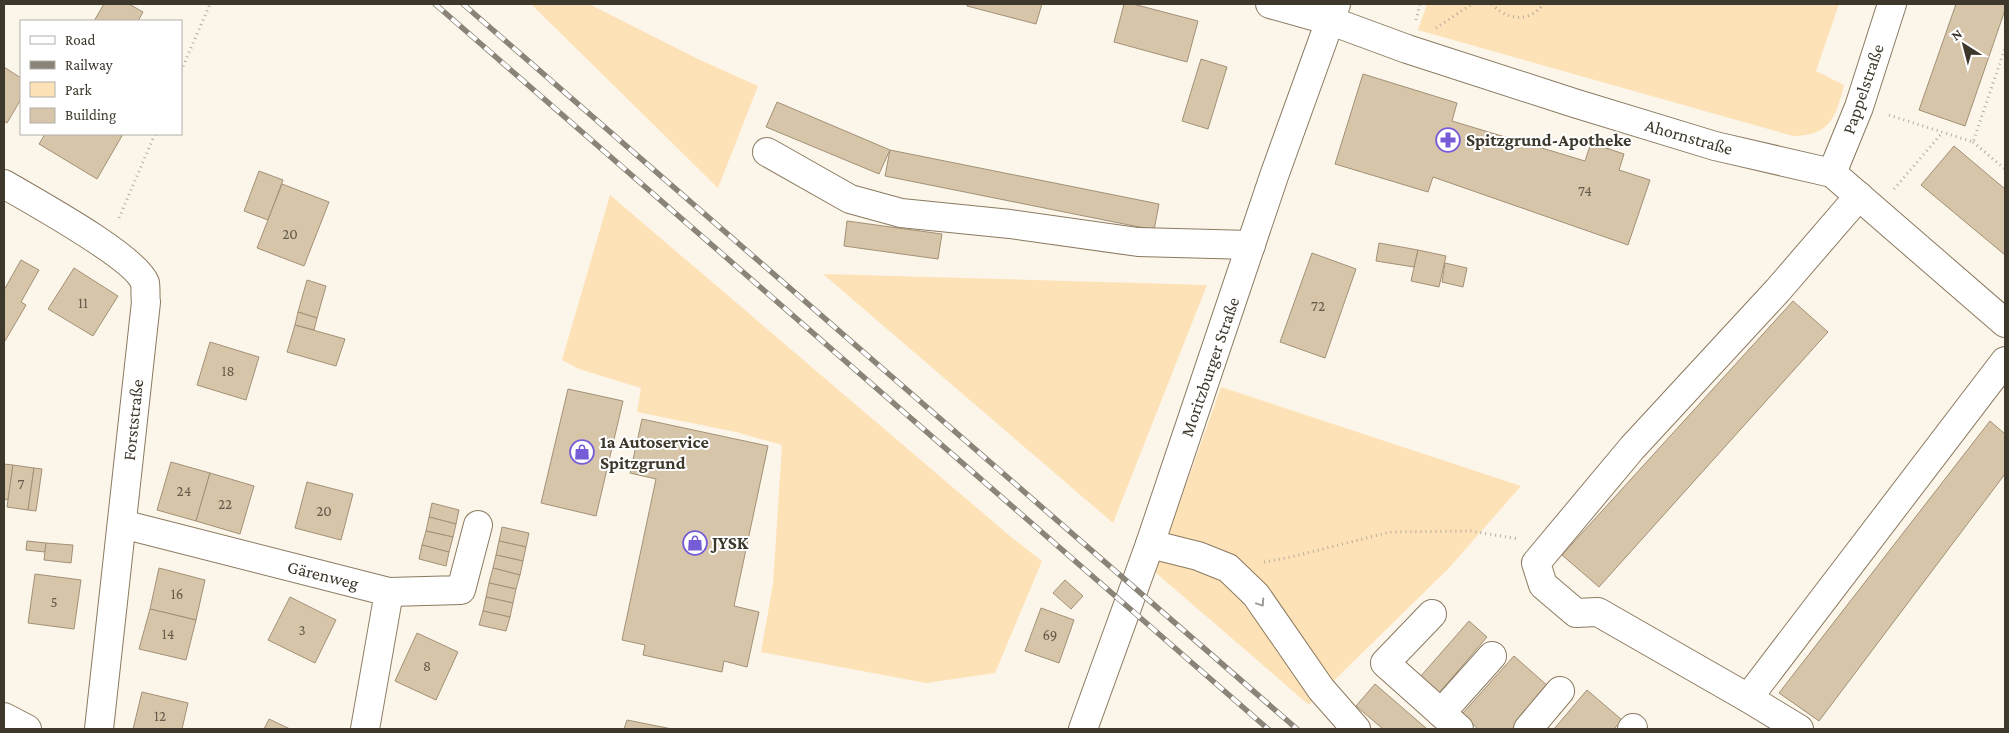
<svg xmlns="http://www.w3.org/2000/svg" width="2009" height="733" font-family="'Crimson Pro',serif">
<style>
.green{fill:#fee2b7}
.building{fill:#d7c5a9;stroke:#a29176}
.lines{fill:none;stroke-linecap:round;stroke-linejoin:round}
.minor-casing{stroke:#8b7a60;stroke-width:30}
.path{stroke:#b3aca0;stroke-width:3;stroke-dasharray:1 4;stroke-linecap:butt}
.minor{stroke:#fff;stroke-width:28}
.rail-casing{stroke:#8a8377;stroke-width:5.5}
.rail{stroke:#fff;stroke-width:4;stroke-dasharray:11;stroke-linecap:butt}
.oneway{stroke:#9e9b95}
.labels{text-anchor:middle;stroke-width:4;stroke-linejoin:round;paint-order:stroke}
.number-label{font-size:15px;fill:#645a4a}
.street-label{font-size:18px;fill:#3e372b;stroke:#fff}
.poi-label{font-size:18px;font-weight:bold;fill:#3e372b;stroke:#fff;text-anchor:start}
</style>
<rect width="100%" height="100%" fill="#fcf5e9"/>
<g class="green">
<path d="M531,4H589L698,59L758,86L718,188Z"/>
<path d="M1427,4H1839L1816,71L1844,85C1836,117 1830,136 1793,136L1418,30Z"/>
<path d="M610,195L1011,537L1042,561L995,673L926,683L761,652L773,584L782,445L736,432L637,412L641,388L579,369L562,360Z"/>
<path d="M823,274L1207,285L1113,523Z"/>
<path d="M1221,387L1521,486L1448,569L1309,705L1155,572Z"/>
</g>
<g class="building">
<path d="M104,4H129L143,12L138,21H94Z"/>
<path d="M967,4H1042L1036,24L967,6Z"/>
<path d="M1124,4H1133L1198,21L1187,62L1114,42Z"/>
<path d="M1956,4H2005V10L1965,126L1919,110Z"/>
<path d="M1201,59L1227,67L1208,129L1182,121Z"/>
<path d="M4,67L21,78V99L7,123L4,121Z"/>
<path d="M1363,74L1457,103L1452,121L1585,161L1591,143L1624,154L1619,170L1650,180L1628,245L1433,177L1428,192L1335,164Z"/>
<path d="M777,102L890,150L879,174L766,127Z"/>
<path d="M45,134H123L97,179L39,144Z"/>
<path d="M1954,146L2005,189V255L1921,185Z"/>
<path d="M890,150L1159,204L1154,230L885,176Z"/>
<path d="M259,171L283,180L268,220L244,211Z"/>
<path d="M282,184L329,202L304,266L257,248Z"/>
<path d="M847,221L942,234L938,259L844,246Z"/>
<path d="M1379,243L1418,250L1414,267L1376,261Z"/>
<path d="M1418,250L1446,256L1439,287L1411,281Z"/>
<path d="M1312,253L1356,269L1325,358L1280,342Z"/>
<path d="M21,260L39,270L21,302L26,305L5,341L4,340V290Z"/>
<path d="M1445,263L1467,268L1463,287L1442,282Z"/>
<path d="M74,268L118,296L93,336L48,309Z"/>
<path d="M307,280L326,286L317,318L298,312Z"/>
<path d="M1793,301L1828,332L1599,587L1562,555Z"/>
<path d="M298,312L317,318L314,330L295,325Z"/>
<path d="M295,325L345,339L336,366L287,352Z"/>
<path d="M210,342L259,357L246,400L197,385Z"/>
<path d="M568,389L623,401L596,516L541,503Z"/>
<path d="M642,419L768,446L734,606L759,612L747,667L724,661L722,672L643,655L645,645L622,640L656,479L630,473Z"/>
<path d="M1990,421L2005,434V474L1819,721L1779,693Z"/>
<path d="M171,462L210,473L196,521L157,510Z"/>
<path d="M4,464L13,465L8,500L4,499Z"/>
<path d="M13,465L34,468L28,510L7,507Z"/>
<path d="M34,468L42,469L36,511L28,510Z"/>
<path d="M210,473L254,486L240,534L196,521Z"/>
<path d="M307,482L353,494L341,540L295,528Z"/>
<path d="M432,503L459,510L456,524L429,517Z"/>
<path d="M429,517L456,524L453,537L426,531Z"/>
<path d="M502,527L529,533L526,547L499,541Z"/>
<path d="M426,531L453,537L449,552L422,545Z"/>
<path d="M27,541L46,543L45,552L26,550Z"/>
<path d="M499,541L526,547L523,561L496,555Z"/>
<path d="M46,543L73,545L71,563L44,560Z"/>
<path d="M422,545L449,552L446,566L419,559Z"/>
<path d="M496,555L523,561L520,575L493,568Z"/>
<path d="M159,568L205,580L196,620L150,609Z"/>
<path d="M493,568L520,575L516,589L489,583Z"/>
<path d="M35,574L81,580L74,629L28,623Z"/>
<path d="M1065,580L1083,596L1071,609L1053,593Z"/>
<path d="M489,583L516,589L513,603L486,597Z"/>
<path d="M290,597L336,620L315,663L268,640Z"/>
<path d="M486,597L513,603L510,617L483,611Z"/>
<path d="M1041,608L1074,620L1059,663L1025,651Z"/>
<path d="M150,609L196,620L186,660L139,649Z"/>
<path d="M483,611L510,617L506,631L479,625Z"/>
<path d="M1469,621L1487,637L1439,693L1420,677Z"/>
<path d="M417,633L458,652L436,700L395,681Z"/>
<path d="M1514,656L1549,687L1512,729H1478L1462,714Z"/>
<path d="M1375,684L1427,729H1383L1356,706Z"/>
<path d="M1587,690L1622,720L1614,729H1554Z"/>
<path d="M142,692L188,703L182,729H133Z"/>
<path d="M269,719L290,729H264Z"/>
<path d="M627,720L672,729H624Z"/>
</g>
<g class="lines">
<g class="minor-casing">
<g id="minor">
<path d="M1270,4L1331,21L1407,49L1574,103L1715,146L1832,173L2005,323"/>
<path d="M767,152L850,199L901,213L1010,224L1138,242L1251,245"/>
<path d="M1832,173L1859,107L1892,4"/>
<path d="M4,184C31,200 136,257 145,283C146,289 145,297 146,302L99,729"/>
<path d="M122,524L389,592L365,729"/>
<path d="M1150,544L1198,556L1228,568L1256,595L1321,689L1356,729"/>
<path d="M389,592L461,590L478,525"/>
<path d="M1432,614L1385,663L1459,729"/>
<path d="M1748,698L2005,361"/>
<path d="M1441,713L1492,656"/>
<path d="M4,717L27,729"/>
<path d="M1083,729L1150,544L1274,176L1336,4"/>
<path d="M1528,729L1560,691"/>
<path d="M1632,729L1633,728"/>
<path d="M1799,729L1748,698L1598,612L1576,613L1543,585L1536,563L1632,448L1778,290L1859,196"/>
</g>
</g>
<g class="path">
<path d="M1492,4C1505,20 1531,23 1543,4"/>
<path d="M1416,20L1420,4"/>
<path d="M1436,28L1472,4"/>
<path d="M181,71L210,4"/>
<path d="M1889,115L1973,142L2005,48"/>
<path d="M1973,142L2005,169"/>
<path d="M1894,189L1942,133"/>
<path d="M119,218L155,134"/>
<path d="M1264,562L1291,557L1390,532L1471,531L1519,539"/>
</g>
<use href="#minor" class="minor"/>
<g class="rail-casing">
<g id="rail">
<path d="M435,4L1268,729"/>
<path d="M463,4L1297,729"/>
</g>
</g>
<use href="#rail" class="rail"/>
</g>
<defs><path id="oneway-chevron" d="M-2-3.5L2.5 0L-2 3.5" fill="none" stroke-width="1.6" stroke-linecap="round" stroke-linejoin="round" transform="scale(1.25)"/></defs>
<use class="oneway" href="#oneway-chevron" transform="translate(1261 603) rotate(56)"/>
<defs>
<g id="pharmacy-ring" transform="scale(1.25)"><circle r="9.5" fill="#fff" stroke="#765cd6" stroke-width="1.5"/><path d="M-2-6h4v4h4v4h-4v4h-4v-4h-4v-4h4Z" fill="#765cd6"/></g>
<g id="shop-ring" transform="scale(1.25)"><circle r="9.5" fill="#fff" stroke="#765cd6" stroke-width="1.5"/><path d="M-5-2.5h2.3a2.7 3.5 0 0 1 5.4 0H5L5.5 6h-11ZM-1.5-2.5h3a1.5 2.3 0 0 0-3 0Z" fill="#765cd6"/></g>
</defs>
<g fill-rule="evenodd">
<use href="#pharmacy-ring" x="1448" y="140"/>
<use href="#shop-ring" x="582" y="452"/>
<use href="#shop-ring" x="695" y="543"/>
</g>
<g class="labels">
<g class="number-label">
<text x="1585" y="196">74</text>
<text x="290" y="239">20</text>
<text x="83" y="308">11</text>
<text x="1318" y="311">72</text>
<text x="228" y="376">18</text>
<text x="21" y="489">7</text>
<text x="184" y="496">24</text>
<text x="225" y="509">22</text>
<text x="324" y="516">20</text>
<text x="177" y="599">16</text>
<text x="54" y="607">5</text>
<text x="302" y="635">3</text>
<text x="168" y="639">14</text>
<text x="1050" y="640">69</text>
<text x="427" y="671">8</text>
<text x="160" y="721">12</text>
</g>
<g class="street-label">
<text transform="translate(1863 89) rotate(-71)" y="6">Pappelstraße</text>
<text transform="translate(1689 137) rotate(16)" y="6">Ahornstraße</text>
<text transform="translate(1210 367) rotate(-71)" y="6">Moritzburger Straße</text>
<text transform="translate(133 420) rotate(-84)" y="6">Forststraße</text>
<text transform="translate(323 575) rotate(14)" y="6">Gärenweg</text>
</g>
<g class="poi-label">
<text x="1466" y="146">Spitzgrund-Apotheke</text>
<text x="600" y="448">1a Autoservice<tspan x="600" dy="21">Spitzgrund</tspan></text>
<text x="712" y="549">JYSK</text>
</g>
</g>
<rect width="2009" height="733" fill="none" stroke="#3e372b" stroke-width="10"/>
<rect x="20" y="20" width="162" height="115" fill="#ffffff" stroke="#b2afaa"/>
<rect x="30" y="36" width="25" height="8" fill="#ffffff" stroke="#b2afaa"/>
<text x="65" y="45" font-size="15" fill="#3e372b">Road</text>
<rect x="30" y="61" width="25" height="8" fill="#8a8377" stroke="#b2afaa"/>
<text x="65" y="70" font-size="15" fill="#3e372b">Railway</text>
<rect x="30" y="82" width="25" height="15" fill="#fee2b7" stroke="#b2afaa"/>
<text x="65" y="95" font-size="15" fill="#3e372b">Park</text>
<rect x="30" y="108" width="25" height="15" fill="#d7c5a9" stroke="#b2afaa"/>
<text x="65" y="120" font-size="15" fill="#3e372b">Building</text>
<g transform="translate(1964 45) rotate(324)" stroke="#ffffff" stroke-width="4" paint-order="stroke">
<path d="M0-4L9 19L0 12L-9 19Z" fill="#3e372b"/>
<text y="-8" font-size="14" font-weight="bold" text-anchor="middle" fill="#3e372b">N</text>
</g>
</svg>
